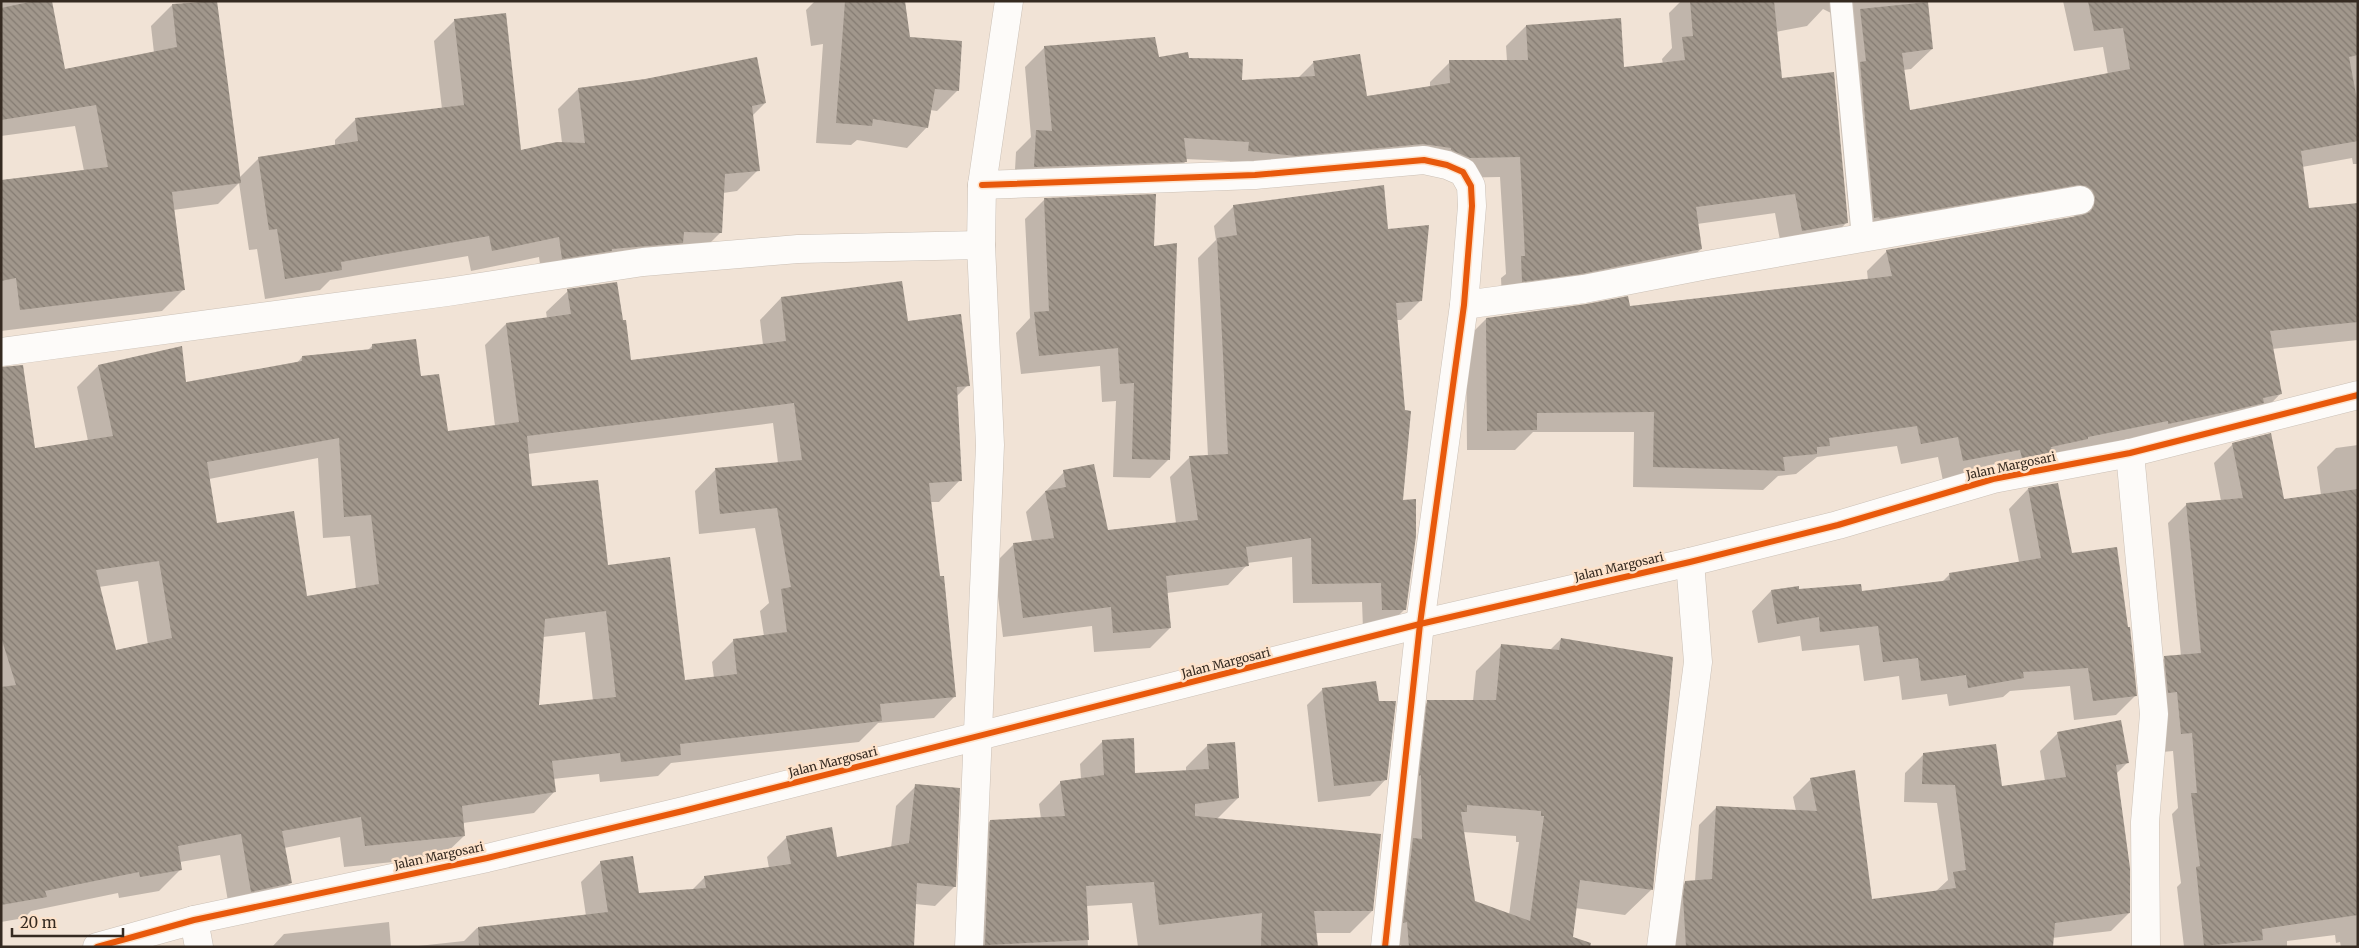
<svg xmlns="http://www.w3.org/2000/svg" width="2359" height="948" font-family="Merriweather,serif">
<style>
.shadow{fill:#0003;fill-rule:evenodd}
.building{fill:url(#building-back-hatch);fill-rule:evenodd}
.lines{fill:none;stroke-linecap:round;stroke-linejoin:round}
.service-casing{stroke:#cbc0b6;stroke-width:24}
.minor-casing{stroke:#cbc0b6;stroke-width:29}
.service{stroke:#fdfbf9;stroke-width:22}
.minor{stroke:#fdfbf9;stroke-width:28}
.quiet{stroke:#00873e;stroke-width:5;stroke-dasharray:10 5;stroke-linecap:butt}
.cycleway-casing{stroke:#fde2ca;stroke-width:9}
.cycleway{stroke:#e8590c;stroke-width:6}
.labels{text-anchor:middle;stroke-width:5;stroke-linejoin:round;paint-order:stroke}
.street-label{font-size:12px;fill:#352a21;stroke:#fde2ca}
</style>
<defs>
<pattern id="building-back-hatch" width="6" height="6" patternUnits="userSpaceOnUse" patternTransform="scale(1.25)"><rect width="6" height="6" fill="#a1978c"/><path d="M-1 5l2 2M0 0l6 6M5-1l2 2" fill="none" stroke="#847b72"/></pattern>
</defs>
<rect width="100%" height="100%" fill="#f1e3d6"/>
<g class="shadow">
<path d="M1,1H51L64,70L154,53L151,26L172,5L215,1L239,178L259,158L335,146V140L355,120L442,109L434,41L455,20L520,151L562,143L558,109L578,89L765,103L752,116L758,170L737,191L723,193L721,232L700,253L542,279L539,257L471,271L468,256L330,280L320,290L265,299L257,249L249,250L239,183L218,204L173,210L183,290L162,311L1,331V184L84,171L75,126L1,136Z"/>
<path d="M815,1H904L909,38L958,90L937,111L930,110L927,127L907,148L857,140L851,145L816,143L823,44L811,46L806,10Z"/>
<path d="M1681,1H1927L1932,49L1911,69L1903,70L1909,111L2108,75L2103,47L2074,51L2063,1H2358V164H2353L2352,158L2302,167L2308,210L2358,205V340L2272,349L2281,393L2261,414L1943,481L1938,457L1901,464L1897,446L1817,457L1796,474L1778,476L1763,490L1633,487L1634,432H1533L1515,450H1467L1466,339L1486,319L1629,308L1868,280L1867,271L1887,251L2075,218L2072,211L1860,239L1831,13L1823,9L1807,26L1776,32L1781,79L1847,222L1827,243L1782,251L1775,213L1697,224L1701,249L1680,269L1502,301L1501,278L1506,274L1500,177L1449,178L1431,170L1229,171L1230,161L1185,159L1186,161L1166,182L1014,187L1016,152L1031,137L1025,67L1045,47L1157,58L1188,59L1241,81L1298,78L1313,63L1366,97L1430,87V82L1450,62L1507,61L1506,46L1526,26L1623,69L1663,64L1662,59L1672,48L1669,13Z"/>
<path d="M1044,200L1153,247L1169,459L1150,478L1113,477L1116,401L1102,402L1100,366L1021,374L1016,333L1030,318L1025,219Z"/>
<path d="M1234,206L1387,230L1421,300L1401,320H1396L1405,609L1385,629H1363L1362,602L1293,603L1292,557L1247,563V565L1228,585L1167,593L1170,628L1150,648L1094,652L1092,626L1003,637L994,564L1014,544L1032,542L1026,512L1064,472L1107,532L1176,523L1170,477L1190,457H1208L1198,258L1216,240L1214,226Z"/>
<path d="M568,291L630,361L763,345L760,320L781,298L907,322L968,385L956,397L960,480L939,502H930L955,696L934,718L878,723L859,742L671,763L658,776L600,782L599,774L553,779L555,791L534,813L463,823L464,836L442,857L344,867L340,837L284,848L290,883L269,904L230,913L220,855L180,862L181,869L159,891L119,898L118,893L31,911L24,918L1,922V368L34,449L88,441L77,387L98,366L185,384L296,364L302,357L368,350L372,346L420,377L447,433L495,426L485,345L506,324L547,318L546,312ZM773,423L778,463L716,469L695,491L699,534L755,528L769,603L760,611L764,636L734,640L712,662L714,678L684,682L607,566L531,488L528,454ZM318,458L323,538L350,536L356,589L306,597L216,525L209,479ZM138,581L148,645L115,651L99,587ZM585,632L593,701L538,707L543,637Z"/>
<path d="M2233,444L2283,500L2321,495L2317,467L2336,448L2358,445V947H2341L2340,942L2336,943L2335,935L2287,941V947H2184L2177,887L2181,883L2172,814L2178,808L2173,751L2162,752L2146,677L2165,658L2181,656L2168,523L2187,504L2221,501L2214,463Z"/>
<path d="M2028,489L2071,554L2135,696L2116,715L2074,720L2070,686L2010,691L2003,697L1949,706L1947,694L1902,700L1899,676L1864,681L1859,645L1802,651L1800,636L1758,643L1752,611L1771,591L1861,592L1942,582L1950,574L2019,562L2009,509Z"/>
<path d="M1561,639L1651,890L1625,915L1575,908L1571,937L1584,947H1402L1401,945L1388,947L1402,728L1428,702L1473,701L1476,671L1502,645L1550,650ZM1463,832L1516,836V842H1519L1509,915L1474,902Z"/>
<path d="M1323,689L1386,779L1370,796L1318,802L1307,705Z"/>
<path d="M2058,733L2128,762L2116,774L2129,913L2111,931L2052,938V947H1667L1668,900L1686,882L1695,881L1699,825L1717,807L1796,811L1793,797L1811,779L1870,900L1935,892L1948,880L1937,803L1904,802L1905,773L1923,755L2001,787L2045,781L2040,751Z"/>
<path d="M1102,742L1134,774L1186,772V767L1208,745L1238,798L1217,819L1372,911L1350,933H1315L1317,947H1138L1132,903L1086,906L1088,947H964L968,843L990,821L1041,819L1039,804L1061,782L1081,779L1080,764Z"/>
<path d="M916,786L955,886L935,906L915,904L913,947H409L464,941L477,928L586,916L581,882L601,862L638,894L692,890L705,877L769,868L767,857L787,837L836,859L891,848L896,806Z"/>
<path d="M389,922L391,947H272L284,934Z"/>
</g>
<g class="building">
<path d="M34,1H52L65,69L177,47L172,4L217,1L241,183L172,192L185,290L20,310L16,278L1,281V180L108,167L96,105L1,120V8Z"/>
<path d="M845,1H905L910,37L962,41L959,91L935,89L928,128L873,119L872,126L836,123Z"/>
<path d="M1690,1H1774L1782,78L1834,72L1848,223L1802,231L1795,194L1696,207L1702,249L1581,274L1522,282L1521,256H1525L1520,157L1470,158L1451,150V148L1423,144L1296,156L1248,151L1249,142L1184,138L1187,162L1034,167L1036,130L1052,131L1044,46L1155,37L1159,57L1188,52L1189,58L1243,59L1242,80L1315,76L1313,61L1360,54L1367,96L1450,83L1449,60H1528L1526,25L1621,18L1624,67L1685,60L1682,37L1693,36Z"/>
<path d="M2088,1H2358V55L2349,57L2358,105V141L2301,151L2309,208L2358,203V322L2270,331L2282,394L2263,398L2264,403L2226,412L2168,424V421L2088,437V439L2051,447L2052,452L2022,458L2020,450L1963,461L1958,437L1921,444L1917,426L1829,438L1830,446L1817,447V454L1783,457L1785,471L1653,467L1654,412L1537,413V430L1487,431L1486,318L1586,304L1628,296L1630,306L1892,276L1886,250L2083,215L2090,212L2094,206L2095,197L2092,190L2086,186L2078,185L1880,219L1879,217L1874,218L1860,62L1866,61L1860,9L1928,2L1933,49L1902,53L1910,110L2130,69L2123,28L2094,31Z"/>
<path d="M506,13L521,150L557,142L585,143L578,88L645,79L757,57L766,103L752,106L760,171L725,174L722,233L684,232L683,243L612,249V251L562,259L559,237L492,251L489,236L341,262L342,270L285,279L277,229L269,230L258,157L358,141L355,118L464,105L454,19Z"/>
<path d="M1384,185L1388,229L1429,225L1422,301L1396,303L1405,410L1411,411L1403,500L1416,499V536L1406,610H1382L1381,583L1312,584L1311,538L1246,547L1249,566L1166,576L1171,628L1113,633L1111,607L1023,618L1013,543L1054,538L1045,491L1066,487L1063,470L1094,464L1108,530L1198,520L1189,456L1228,454L1217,238L1237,235L1233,205Z"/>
<path d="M1156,194L1154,246L1177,243L1170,460L1132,459L1134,383L1120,384L1118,348L1039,356L1034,312L1049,311L1044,198Z"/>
<path d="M902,281L908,321L961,314L970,386L957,387L962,481L929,483L940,576H944L956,697L880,704L882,721L680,744L681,755L621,762L620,753L552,761L556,792L462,806L465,836L365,846L361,817L282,831L292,883L251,892L241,834L178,846L182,870L140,877L139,872L45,891L47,897L1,905V687L16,685L1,637V367L23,365L35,448L113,436L98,365L182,346L186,382L302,361V356L372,349V344L416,339L421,376L439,374L448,431L519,422L506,323L571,314L567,289L617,282L623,320H626L631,360L786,341L781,297ZM794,403L802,460L715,468L720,514L777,508L791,587L781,589L787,632L733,639L737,674L685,680L670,557L608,565L598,480L532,486L527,436ZM339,438L344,517L371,515L379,584L307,596L294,511L217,523L207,462ZM159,561L172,638L116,650L96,570ZM606,611L616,697L539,705L545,619Z"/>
<path d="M2271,433L2284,499L2358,489V915L2262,929L2263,940L2204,946L2196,867L2200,866L2191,793H2197L2192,733L2181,734L2177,692L2168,693L2164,656L2201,653L2186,503L2243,498L2232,443Z"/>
<path d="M2058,483L2072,553L2117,547L2128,627H2130L2137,696L2093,701L2088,668L2023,672L2024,678L1968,688L1966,675L1921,681L1918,658L1883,662L1878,626L1820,632L1819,617L1777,624L1771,590L1799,586V589L1861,584L1862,591L1950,580L1949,573L2041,558L2028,488Z"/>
<path d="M1561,638L1673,657L1653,890L1580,880L1573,937L1591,943L1590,947H1409L1407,922L1403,923L1413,838L1422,839L1421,775L1419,776L1427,700H1496L1501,644L1559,650ZM1467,805L1541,811V816H1544L1530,921L1475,901L1461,812H1467Z"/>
<path d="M1376,681L1379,701H1396L1387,780L1334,786L1322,688Z"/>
<path d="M2121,720L2129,763L2116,765L2130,868V913L2055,923L2053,947H1686L1683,897L1685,881L1712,879L1716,806L1817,811L1810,778L1855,770L1872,899L1956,888L1953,872L1966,870L1955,785L1922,784L1923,753L1996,744L2002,786L2066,777L2057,732Z"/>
<path d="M1134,738L1135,773L1209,769L1207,744L1235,742L1239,798L1195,804V816L1381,834L1373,911H1314L1318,947H1261L1262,913L1159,925L1154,882L1086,886L1089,940L985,945L990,820L1065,816L1060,781L1104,775L1102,740Z"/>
<path d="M915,784L960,788L956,887L917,883L914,947H479L478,927L608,912L600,861L633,856L639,893L706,888L704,876L791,864L786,836L832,827L837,857L909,843Z"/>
</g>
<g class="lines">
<g class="service-casing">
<path id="service" d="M1841,1L1863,238"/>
</g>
<g class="minor-casing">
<g id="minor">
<path d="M982,185L1255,175L1424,160L1447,165L1463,172L1471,186L1472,206L1464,305L1420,624L1385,947"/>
<path d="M1464,305L1584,289L1707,265L2080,200"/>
<path d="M1,352L447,292L643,262L798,249L981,245"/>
<path d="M2130,453L2154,714L2145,822L2146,947"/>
<path d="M194,920L199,947"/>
<path d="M97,947L194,920L487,858L683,811L1420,624L1690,562L1838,525L1993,479L2130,453L2358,395"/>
<path d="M969,947L990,445L981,245L982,185L1009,1"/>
<path d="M1661,947L1698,662L1690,562"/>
</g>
</g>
<use href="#service" class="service"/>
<use href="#minor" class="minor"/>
<path class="quiet" d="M1009,2V1"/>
<g class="cycleway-casing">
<g id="cycleway">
<path d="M982,185L1255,175L1424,160L1447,165L1463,172L1471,186L1472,206L1464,305L1420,624L1385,947"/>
<path d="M97,947L194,920L487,858L683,811L1420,624L1690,562L1838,525L1993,479L2130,453L2358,395"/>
</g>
</g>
<use href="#cycleway" class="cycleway"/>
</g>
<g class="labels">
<g class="street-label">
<text transform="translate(2011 466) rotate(-12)" y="4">Jalan Margosari</text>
<text transform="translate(1619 567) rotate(-13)" y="4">Jalan Margosari</text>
<text transform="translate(1226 663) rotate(-14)" y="4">Jalan Margosari</text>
<text transform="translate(833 762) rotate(-14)" y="4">Jalan Margosari</text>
<text transform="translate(439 856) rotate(-12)" y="4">Jalan Margosari</text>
</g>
</g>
<rect width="2359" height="948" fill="none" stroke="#352a21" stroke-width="5"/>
<path d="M12 928v8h111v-8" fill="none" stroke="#352a21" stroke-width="2.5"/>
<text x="20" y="928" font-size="15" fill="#352a21" stroke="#fde2ca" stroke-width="4" paint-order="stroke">20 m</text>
</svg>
